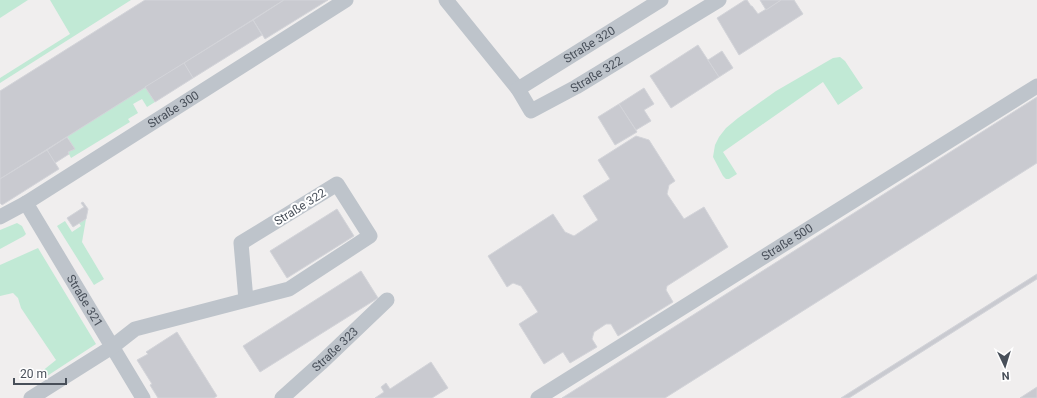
<svg xmlns="http://www.w3.org/2000/svg" width="1037" height="398" font-family="Roboto,sans-serif">
<style>
.green{fill:#c1e9d5}
.building{fill:#c9cad0;stroke:#d3d4d9}
.lines{fill:none;stroke-linecap:round;stroke-linejoin:round}
.minor{stroke:#bec4cb;stroke-width:15}
.labels{text-anchor:middle;stroke-width:4;stroke-linejoin:round;paint-order:stroke}
.street-label{font-size:12px;fill:#484f59;stroke:#fff}
</style>
<rect width="100%" height="100%" fill="#f0eeee"/>
<g class="green">
<path d="M0,0H28L0,18Z"/>
<path d="M50,0H131L0,83V78L70,34Z"/>
<path d="M840,57L845,61L863,88L838,105L823,82L723,152L737,174L729,179H726L723,176L713,157L715,145L719,137L726,128L738,118L776,91L833,58Z"/>
<path d="M145,87L155,102L147,107L142,99L133,104L138,113L128,119L130,122L71,158L68,152L74,148L67,136Z"/>
<path d="M86,219L82,242L104,279L94,285L57,226L65,221L72,232L81,226L79,223Z"/>
<path d="M17,223L22,226L26,234L24,236L0,249V230Z"/>
<path d="M38,248L96,344L44,378L41,372L56,360L21,308L18,298L13,293L0,296V265Z"/>
</g>
<g class="building">
<path d="M145,0H284L0,179V91Z"/>
<path d="M284,0H328L265,39L253,20Z"/>
<path d="M745,0H747L751,6H752L758,14L781,0H794L803,14L739,55L717,18Z"/>
<path d="M760,0H781L766,10Z"/>
<path d="M253,20L262,35L193,78L184,63Z"/>
<path d="M698,45L719,77L671,108L650,76Z"/>
<path d="M722,51L733,68L719,77L708,60Z"/>
<path d="M184,63L193,78L155,102L145,87Z"/>
<path d="M644,88L654,104L644,110L651,121L636,130L619,104Z"/>
<path d="M1037,97V163L665,398H562Z"/>
<path d="M619,104L637,132L615,145L598,117Z"/>
<path d="M636,136L649,140L675,181L669,185L667,194L684,219L704,207L728,247L667,286L666,290L673,302L618,336L611,324H606L594,332L592,339L597,347L570,363L563,352L544,364L519,324L538,312L521,286L513,283L507,287L488,256L553,214L565,232L574,236L598,220L583,196L610,179L598,160Z"/>
<path d="M67,137L75,149L68,152L69,154L55,163L47,150Z"/>
<path d="M47,150L59,169L2,205L0,203V179Z"/>
<path d="M83,202L88,209L86,219L73,227L67,218L84,207L81,203Z"/>
<path d="M337,209L354,236L287,278L270,251Z"/>
<path d="M361,271L378,298L260,372L243,346Z"/>
<path d="M1037,274V279L849,398H841Z"/>
<path d="M177,332L217,396L214,398H158L150,385L152,384L137,360L148,354L146,352Z"/>
<path d="M431,362L448,388L432,398H375L384,392L381,387L386,383L390,389Z"/>
<path d="M1037,387V398H1020Z"/>
</g>
<g class="lines">
<g class="minor">
<path id="s1" d="M446,0L518,89L531,111L576,87L719,0"/>
<path id="s2" d="M518,89L661,0"/>
<path id="s3" d="M26,203L143,398"/>
<path id="s4" d="M0,217L26,203L346,0"/>
<path d="M31,398L112,347L135,329L289,289L370,236L337,184L241,243L246,300"/>
<path id="s5" d="M282,398L321,363L387,300"/>
<path id="s6" d="M538,398L1037,86"/>
</g>
</g>
<g class="labels">
<g class="street-label">
<text dy="4" stroke="none"><textPath href="#s2" startOffset="84">Straße 320</textPath></text>
<text dy="4" stroke="none"><textPath href="#s1" startOffset="215">Straße 322</textPath></text>
<text dy="4" stroke="none"><textPath href="#s4" startOffset="204">Straße 300</textPath></text>
<text transform="translate(300 207) rotate(-32)" y="4">Straße 322</text>
<text dy="4" stroke="none"><textPath href="#s6" startOffset="294">Straße 500</textPath></text>
<text dy="4" stroke="none"><textPath href="#s3" startOffset="114">Straße 321</textPath></text>
<text dy="4" stroke="none"><textPath href="#s5" startOffset="72">Straße 323</textPath></text>
</g>
</g>
<g transform="translate(1005 366) rotate(176)" stroke="#ffffff" stroke-width="3" paint-order="stroke">
<path d="M0-3L7 15L0 10L-7 15Z" fill="#484f59"/>
<text y="-6" font-size="11" font-weight="bold" text-anchor="middle" fill="#484f59">N</text>
</g>
<path d="M14 378v6h52v-6" fill="none" stroke="#484f59" stroke-width="2"/>
<text x="20" y="378" font-size="12" fill="#484f59" stroke="#ffffff" stroke-width="3" paint-order="stroke">20 m</text>
</svg>
